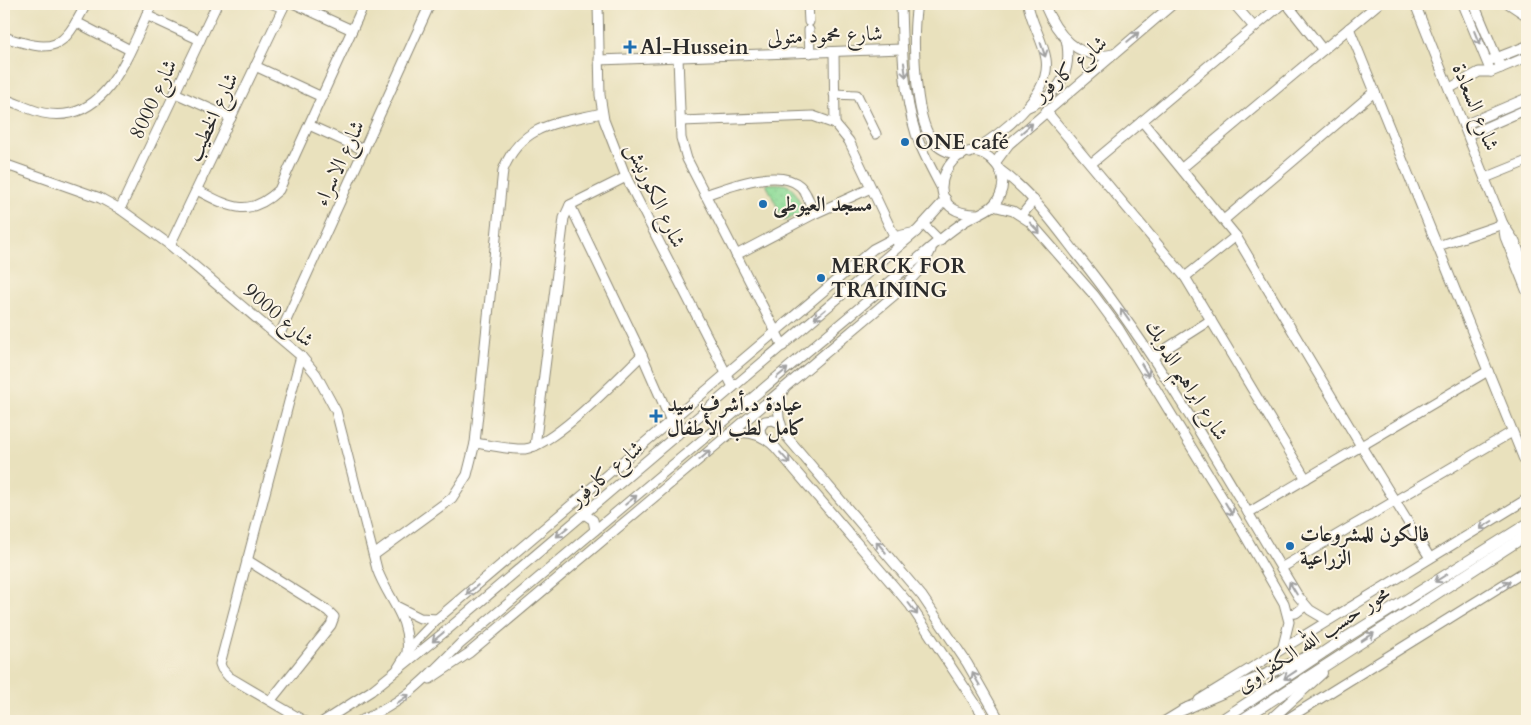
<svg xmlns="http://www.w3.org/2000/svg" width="1531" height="725" font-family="Cardo,Amiri,serif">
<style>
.grass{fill:url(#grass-dots);stroke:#5e8462}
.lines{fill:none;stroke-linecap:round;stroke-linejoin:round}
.minor-casing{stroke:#8a8674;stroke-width:11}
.major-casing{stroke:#8a8674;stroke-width:12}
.minor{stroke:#fff;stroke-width:9}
.major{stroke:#fff;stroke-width:10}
.oneway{stroke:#a0a0a0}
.poi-dot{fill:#1f6fb2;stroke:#fcf5e5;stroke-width:2}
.labels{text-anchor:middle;stroke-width:4;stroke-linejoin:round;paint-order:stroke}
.street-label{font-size:21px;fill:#2b2b2b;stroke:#fcf5e5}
.poi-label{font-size:21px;font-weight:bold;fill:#2b2b2b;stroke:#fcf5e5;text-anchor:start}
</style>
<defs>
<pattern id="grass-dots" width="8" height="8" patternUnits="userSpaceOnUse" patternTransform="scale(1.25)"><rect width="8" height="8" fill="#90dc99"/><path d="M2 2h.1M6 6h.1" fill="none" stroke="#7cbd84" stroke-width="1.8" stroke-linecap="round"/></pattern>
</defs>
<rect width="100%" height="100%" fill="#fcf5e5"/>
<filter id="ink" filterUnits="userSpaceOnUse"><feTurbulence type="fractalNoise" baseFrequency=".02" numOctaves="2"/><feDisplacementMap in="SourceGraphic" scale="10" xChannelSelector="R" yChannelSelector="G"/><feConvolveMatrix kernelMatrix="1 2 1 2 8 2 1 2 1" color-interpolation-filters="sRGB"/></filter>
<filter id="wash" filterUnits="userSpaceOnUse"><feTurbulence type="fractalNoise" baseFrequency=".0096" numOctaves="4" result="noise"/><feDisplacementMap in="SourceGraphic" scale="20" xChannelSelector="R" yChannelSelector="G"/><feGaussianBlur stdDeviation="1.12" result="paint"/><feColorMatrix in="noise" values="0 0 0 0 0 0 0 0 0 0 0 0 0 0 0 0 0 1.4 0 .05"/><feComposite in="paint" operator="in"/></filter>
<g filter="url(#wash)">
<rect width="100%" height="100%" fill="#e9e1bd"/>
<path class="grass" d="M766,184C796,183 792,185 804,212L784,221Z"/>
</g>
<g filter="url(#ink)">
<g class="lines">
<g class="minor-casing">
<g id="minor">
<path d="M273,4L283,8"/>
<path d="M295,4L352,30"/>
<path d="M598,4L600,95L604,120L626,177L733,387"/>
<path d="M808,4L809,22"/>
<path d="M901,4C902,47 903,93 916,134C922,152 932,170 941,187"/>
<path d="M917,4C912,33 914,116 932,140C939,150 950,154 962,155"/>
<path d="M1044,4C1056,33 1078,62 1113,54"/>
<path d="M1234,4L1254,27"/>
<path d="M1287,4L1323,50"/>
<path d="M1415,4L1503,224L1515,242L1527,271"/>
<path d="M1463,4L1491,72"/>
<path d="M1474,4L1501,68"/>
<path d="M1509,4L1527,16"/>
<path d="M146,15L200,40"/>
<path d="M76,22L130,50"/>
<path d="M1349,28L1527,467"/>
<path d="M809,30L810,53"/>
<path d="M4,37C54,53 62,51 86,4"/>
<path d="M834,52L835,124"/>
<path d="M678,57L681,138L687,159L783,346"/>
<path d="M599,60L902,49"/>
<path d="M1491,60L1527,46"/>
<path d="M255,66L322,97"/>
<path d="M1450,88L1479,72H1491L1527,57"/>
<path d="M175,93L231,118"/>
<path d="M834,94L857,95L876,134"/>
<path d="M4,99C17,103 30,110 43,113C108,127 130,48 152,4"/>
<path d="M1028,107C1059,95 1073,72 1066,39"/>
<path d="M1046,111L1185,277L1306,479"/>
<path d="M681,121L813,116L835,124L849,141L897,242"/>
<path d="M1142,121L1236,236L1361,446L1430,558"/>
<path d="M309,125L364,150"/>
<path d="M1464,125L1527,98"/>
<path d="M1468,135L1527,109"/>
<path d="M970,153C999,135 1052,97 1046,59C1043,40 1031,23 1028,4"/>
<path d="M995,163L1009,144L1173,4"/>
<path d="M1092,163L1282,4"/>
<path d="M4,164L100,198L120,209L170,245L301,356L316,374L336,411L377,569C387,598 411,618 407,652"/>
<path d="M1182,168L1378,4"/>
<path d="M1000,170C1031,192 1053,223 1076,253C1162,359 1227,480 1298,596L1310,610L1327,620"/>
<path d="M1485,178L1527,161"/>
<path d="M197,190C230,207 248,219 279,190L364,4"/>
<path d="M705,195C729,187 778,167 800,186C808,193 810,205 814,214"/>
<path d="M570,205L642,355L677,435"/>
<path d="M993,206L1013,211L1030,222L1094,295L1119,329L1236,520L1284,603L1289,622L1283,646"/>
<path d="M120,209L217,4"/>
<path d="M1022,215L1034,200"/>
<path d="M1225,219L1374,92"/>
<path d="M1503,224L1505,237L1527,292"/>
<path d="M924,225L940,241"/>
<path d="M170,245L285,4"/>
<path d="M1438,246L1503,224"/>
<path d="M736,255L814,214L871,188"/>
<path d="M1185,277L1236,236"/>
<path d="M279,336L430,4"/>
<path d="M301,356L220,664L222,669L229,677L304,721"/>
<path d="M1153,357L1211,320"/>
<path d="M784,389C776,405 777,422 787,437L922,596L967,663L1000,721"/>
<path d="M729,434C747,430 762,434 775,447L910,605L987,721"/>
<path d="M761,436L760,428L765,421L773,420L781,424"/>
<path d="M475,443C490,445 510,450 525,449C555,445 619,377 642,355"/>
<path d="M535,446L564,218L570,205L626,177"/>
<path d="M1248,513L1488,371"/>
<path d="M584,514L593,520L595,530"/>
<path d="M374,555L452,498L467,475L475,443L503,170C522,123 558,123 602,113"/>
<path d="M247,560L328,611L334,617L331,625L271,700"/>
<path d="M1281,568L1512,432"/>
<path d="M398,607L420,618L437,619"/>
<path d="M1288,614L1296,613L1305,606"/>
<path d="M398,668L413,644L437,619L873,249L898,236L916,232"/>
<path d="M430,679L469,653L904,287L923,266L931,250"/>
<path d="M1199,700L1527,499"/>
<path d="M324,721L371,691L447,630L916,232L946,199"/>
<path d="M360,721C406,702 426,678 460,644L910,265C928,250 945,234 964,222C973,216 983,213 991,207C995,204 998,200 1000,195C1005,184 1003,172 995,163C956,119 908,215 977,214"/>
<path d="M1165,721L1188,707"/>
<path d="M1284,721L1527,570"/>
</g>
</g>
<g class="major-casing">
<g id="major">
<path d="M1183,710L1313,654"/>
<path d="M1220,721L1339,642L1527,524"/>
<path d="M1240,721L1527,535"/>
<path d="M1269,721L1322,673"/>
</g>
</g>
<use href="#minor" class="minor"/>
<use href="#major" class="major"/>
</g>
<defs><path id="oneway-shaft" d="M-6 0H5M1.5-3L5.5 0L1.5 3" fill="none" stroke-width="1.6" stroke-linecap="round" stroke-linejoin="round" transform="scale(1.25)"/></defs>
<g class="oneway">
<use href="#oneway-shaft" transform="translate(1133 37) rotate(-40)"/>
<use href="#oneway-shaft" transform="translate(1477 38) rotate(68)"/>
<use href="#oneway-shaft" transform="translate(1043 50) rotate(71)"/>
<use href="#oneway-shaft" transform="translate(905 70) rotate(82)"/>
<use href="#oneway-shaft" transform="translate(1027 128) rotate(-41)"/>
<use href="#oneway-shaft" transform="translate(1035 228) rotate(47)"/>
<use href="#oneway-shaft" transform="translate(820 314) rotate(140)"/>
<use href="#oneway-shaft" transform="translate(1125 315) rotate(-125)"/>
<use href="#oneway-shaft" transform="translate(1145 370) rotate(59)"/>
<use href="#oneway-shaft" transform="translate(782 373) rotate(-40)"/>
<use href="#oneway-shaft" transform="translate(705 455) rotate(-41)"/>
<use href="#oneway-shaft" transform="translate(785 458) rotate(49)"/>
<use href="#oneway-shaft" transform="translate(631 500) rotate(-39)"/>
<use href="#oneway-shaft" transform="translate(1229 509) rotate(59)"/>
<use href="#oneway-shaft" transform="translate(1486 525) rotate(148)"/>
<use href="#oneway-shaft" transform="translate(562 532) rotate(140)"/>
<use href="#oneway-shaft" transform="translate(881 547) rotate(-130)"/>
<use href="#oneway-shaft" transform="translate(1441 578) rotate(148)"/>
<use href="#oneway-shaft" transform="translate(1504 585) rotate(-32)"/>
<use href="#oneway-shaft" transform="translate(1293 588) rotate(-121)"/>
<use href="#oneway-shaft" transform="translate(472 590) rotate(140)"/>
<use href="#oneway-shaft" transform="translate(913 609) rotate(53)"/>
<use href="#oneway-shaft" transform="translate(438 637) rotate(140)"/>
<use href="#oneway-shaft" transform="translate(1368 637) rotate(-33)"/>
<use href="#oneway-shaft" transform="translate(1290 675) rotate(146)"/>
<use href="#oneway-shaft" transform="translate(976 679) rotate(-120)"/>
<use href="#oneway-shaft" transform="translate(403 699) rotate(-35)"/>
</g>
</g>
<g class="poi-dot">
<path d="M627.5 39.5h5v5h5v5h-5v5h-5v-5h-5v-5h5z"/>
<circle cx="905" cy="142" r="5"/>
<circle cx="763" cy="204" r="5"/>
<circle cx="821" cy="278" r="5"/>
<path d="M653.5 408.5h5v5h5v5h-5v5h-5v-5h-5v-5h5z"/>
<circle cx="1290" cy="546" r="5"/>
</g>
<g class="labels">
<g class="street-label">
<text transform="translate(825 35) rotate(-2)" y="7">شارع محمود متولى</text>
<text transform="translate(1070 68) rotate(-40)" y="7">شارع كارفور</text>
<text transform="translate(153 99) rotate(-65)" y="7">شارع 8000</text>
<text transform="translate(1476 107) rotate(68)" y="7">شارع السعادة</text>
<text transform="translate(212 117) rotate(-65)" y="7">شارع الخطيب</text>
<text transform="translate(339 163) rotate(-65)" y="7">شارع الاسراء</text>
<text transform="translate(656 195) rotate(65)" y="7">شارع الكورنيش</text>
<text transform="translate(279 315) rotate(41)" y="7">شارع 9000</text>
<text transform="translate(1187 380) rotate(58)" y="7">شارع ابراهيم الدوبك</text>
<text transform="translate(606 473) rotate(-40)" y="7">شارع كارفور</text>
<text transform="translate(1313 639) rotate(-33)" y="7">محور حسب الله الكفراوى</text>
</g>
<g class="poi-label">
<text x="640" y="54">Al-Hussein</text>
<text x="915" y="149">ONE café</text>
<text x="773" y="211">مسجد العيوطى</text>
<text x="831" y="273">MERCK FOR<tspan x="831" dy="24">TRAINING</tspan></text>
<text x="667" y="411">عيادة د.أشرف سيد<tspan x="667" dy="24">كامل لطب الأطفال</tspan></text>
<text x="1300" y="541">فالكون للمشروعات<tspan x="1300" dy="24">الزراعية</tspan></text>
</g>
</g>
<rect width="1531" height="725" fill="none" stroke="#fcf5e5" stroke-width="20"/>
</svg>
